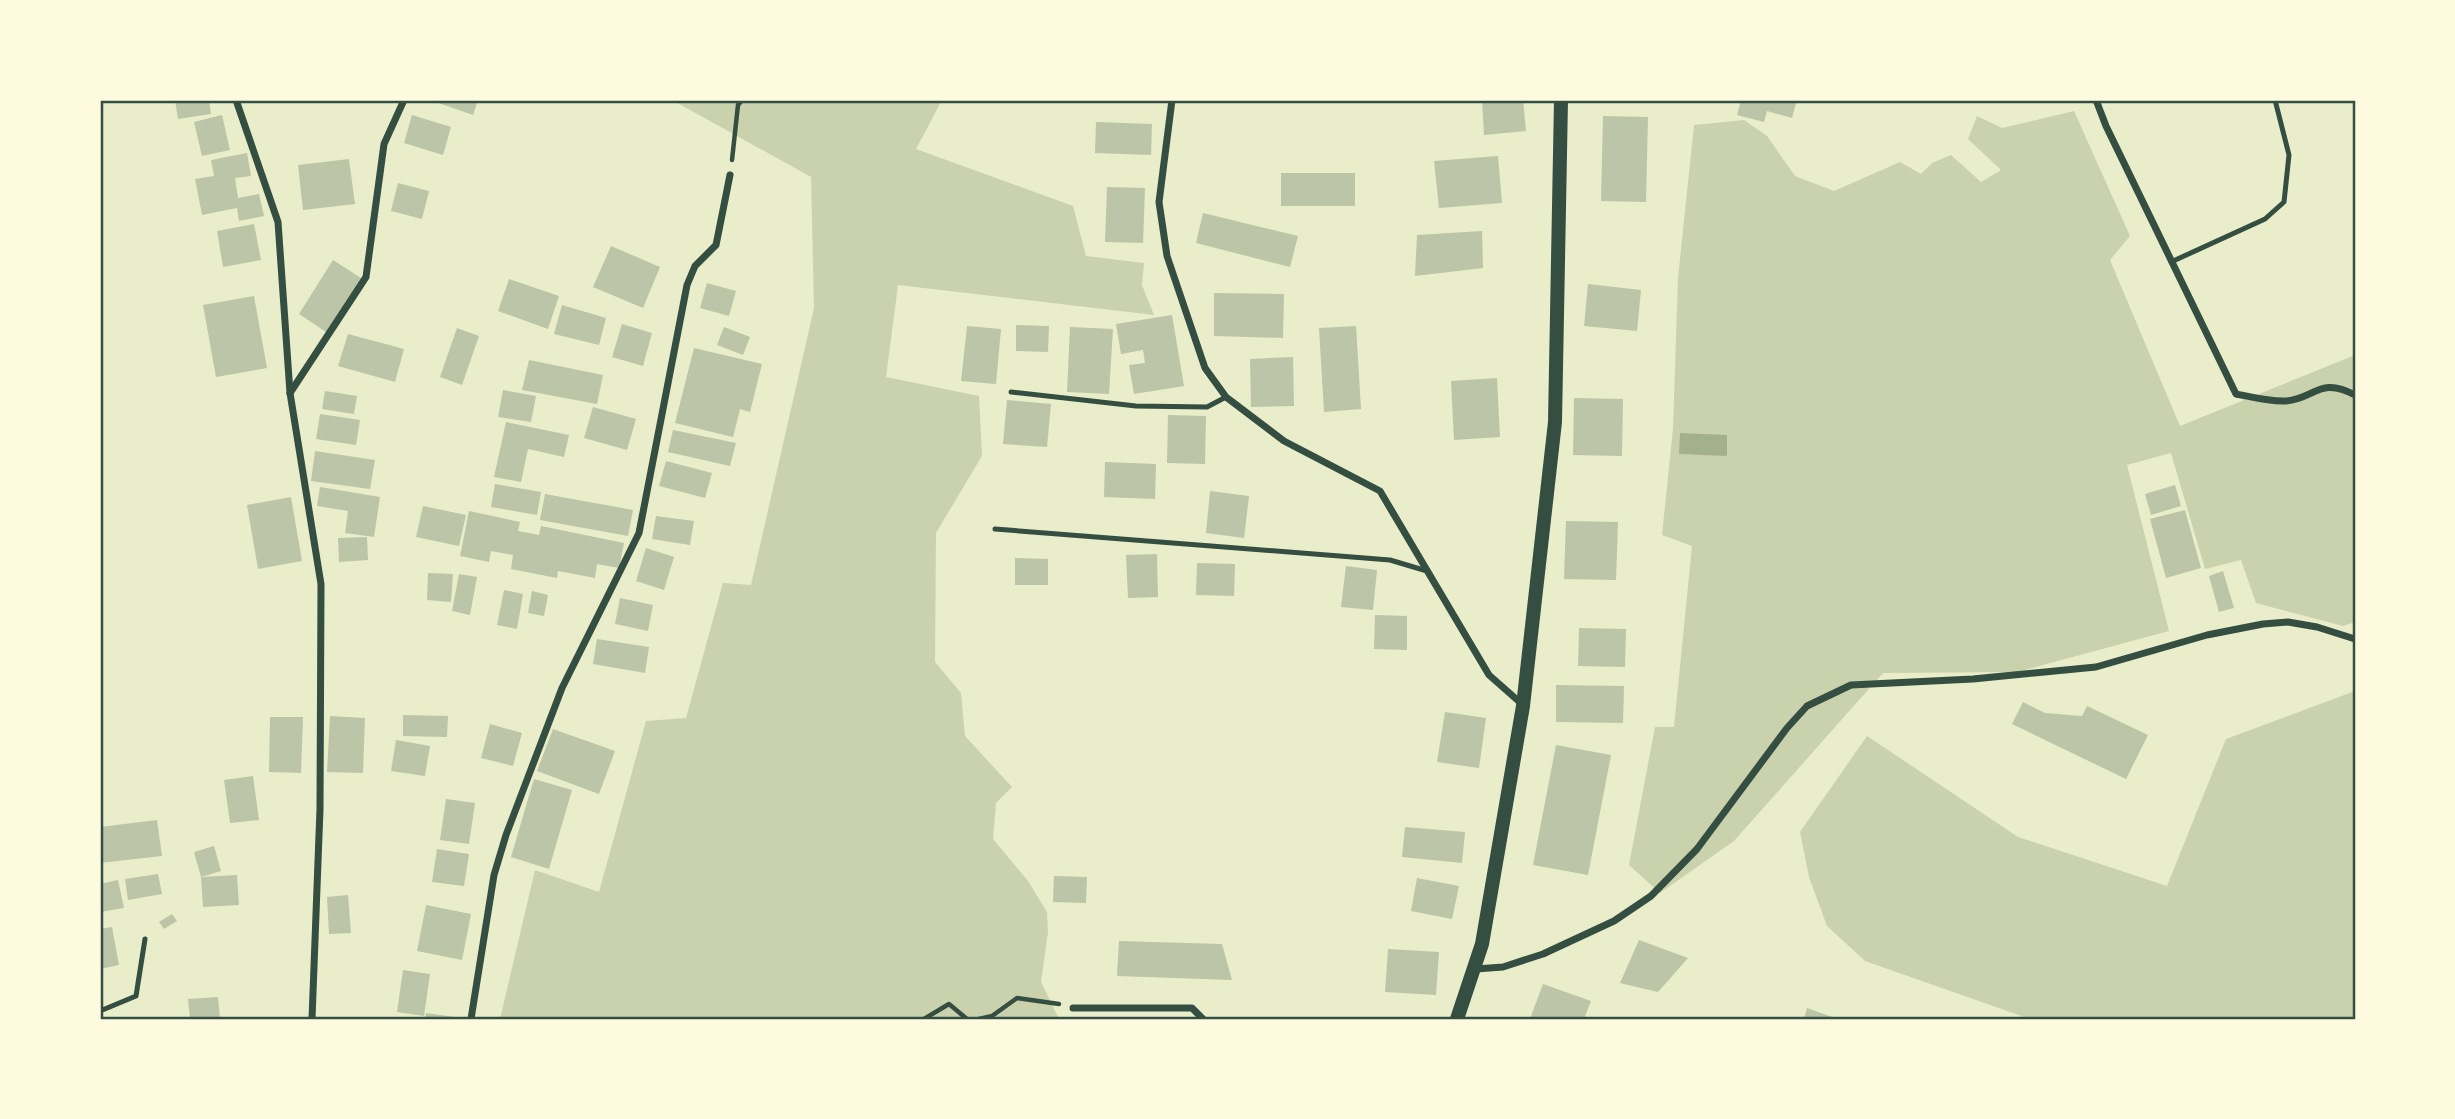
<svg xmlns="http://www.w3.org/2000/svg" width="2455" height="1119" font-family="Literata,serif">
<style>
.green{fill:#cad2ad}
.water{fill:#a3b18a}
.building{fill:#bcc5a7}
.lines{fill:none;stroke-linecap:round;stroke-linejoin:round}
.path{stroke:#344e41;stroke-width:4.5}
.service{stroke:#344e41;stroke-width:5}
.minor{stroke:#344e41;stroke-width:7}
.secondary{stroke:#344e41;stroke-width:14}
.neatline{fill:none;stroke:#344e41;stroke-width:2.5}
</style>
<rect width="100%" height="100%" fill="#e9edc9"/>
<g class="green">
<path d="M672,100H942L916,149L1073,206L1086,256L1144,263L1142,285L1154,315L898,285L886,377L979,396L982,456L936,533L935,662L961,693L965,736L1012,787L996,803L993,839L1028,881L1047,912L1048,932L1041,982L1059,1019H500L535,870L599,892L646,721L686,718L723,583L751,585L814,308L811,177Z"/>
<path d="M2074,111L2130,236L2110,260L2180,426L2355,355V622L2343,626L2256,603L2241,560L2205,569L2171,453L2127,465L2169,631L2017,672L1883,673L1734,841L1660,893L1629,865L1655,727H1674L1692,546L1662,535L1673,429L1678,278L1694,125L1744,120L1767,136L1795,176L1834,191L1900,162L1921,174L1932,163L1951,155L1981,182L2001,170L1968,139L1977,116L2002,128Z"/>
<path d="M2355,691V1019H2030L1865,961L1827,926L1809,877L1800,832L1867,736L2018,837L2167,886L2226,739Z"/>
</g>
<path class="water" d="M1680,433L1727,435V456L1679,454Z"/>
<g class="building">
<path d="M175,100H209L211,114L178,119Z"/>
<path d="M430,100H478L473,115Z"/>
<path d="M1482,100H1523L1526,131L1484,135Z"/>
<path d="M1741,100H1797L1792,118L1767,111L1764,122L1737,115Z"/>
<path d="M222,115L230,150L202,156L194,122Z"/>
<path d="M412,115L451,127L443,155L404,143Z"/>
<path d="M1603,116L1648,117L1646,202L1601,201Z"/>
<path d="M1096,122L1152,124L1151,155L1095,153Z"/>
<path d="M247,153L251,176L235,178L238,198L259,194L264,216L239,221L237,208L202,215L195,179L214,176L211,160Z"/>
<path d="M1498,156L1502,203L1439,208L1434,161Z"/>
<path d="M349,159L355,204L303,210L298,165Z"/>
<rect x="1281" y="173" width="74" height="33"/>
<path d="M398,183L429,191L422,219L391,211Z"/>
<path d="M1107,187L1145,188L1143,243L1105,242Z"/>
<path d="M1203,213L1298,236L1290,267L1196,243Z"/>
<path d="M254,224L261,260L223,267L217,231Z"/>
<path d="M1482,231L1483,268L1415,276L1417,235Z"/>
<path d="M611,246L660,267L643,308L593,287Z"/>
<path d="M333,260L361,278L326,332L299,314Z"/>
<path d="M509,279L559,296L548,329L498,311Z"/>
<path d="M707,283L736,291L729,316L700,308Z"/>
<path d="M1588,284L1641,290L1637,331L1584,326Z"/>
<path d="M1214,293L1284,294L1283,338L1214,336Z"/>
<path d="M254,296L267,368L216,377L203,305Z"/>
<path d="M562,305L606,318L599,345L554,334Z"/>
<path d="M1172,315L1184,386L1134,394L1129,365L1145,363L1143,350L1121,354L1116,324Z"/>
<path d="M622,324L652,333L643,366L612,357Z"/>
<path d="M1016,325L1049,326L1048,352L1016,351Z"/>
<path d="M967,326L1001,329L996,384L961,381Z"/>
<path d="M1356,326L1361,409L1324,412L1319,328Z"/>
<path d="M724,327L750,337L743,355L717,345Z"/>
<path d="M1070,327L1113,329L1109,394L1067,392Z"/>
<path d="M457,328L479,336L462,385L440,377Z"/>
<path d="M348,334L404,349L395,382L338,366Z"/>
<path d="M694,348L762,364L750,412L740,409L733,437L675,423Z"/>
<path d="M1293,357L1294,406L1251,407L1250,359Z"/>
<path d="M529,360L603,375L597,404L522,390Z"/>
<path d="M1497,378L1500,437L1454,440L1451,381Z"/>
<path d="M503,390L536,396L531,422L498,417Z"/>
<path d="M325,391L357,396L354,414L322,409Z"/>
<path d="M1574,398L1623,399L1622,456L1573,455Z"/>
<path d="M1007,400L1051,404L1047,447L1003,444Z"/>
<path d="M593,407L636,419L627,450L584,438Z"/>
<path d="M320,414L360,420L356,445L316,439Z"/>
<path d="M1168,415L1206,416L1205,464L1167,463Z"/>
<path d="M506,422L569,435L564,457L528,449L521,482L494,477Z"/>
<path d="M673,430L736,443L730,466L668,452Z"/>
<path d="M315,451L375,460L370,489L311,481Z"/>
<path d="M666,461L712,473L705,498L659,486Z"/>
<path d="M1105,462L1156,464L1155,499L1104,497Z"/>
<path d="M495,484L541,492L537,515L491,507Z"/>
<path d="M2175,485L2181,506L2151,515L2145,494Z"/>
<path d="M320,487L380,497L374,537L345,533L348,511L317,506Z"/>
<path d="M1210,491L1249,496L1244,538L1206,533Z"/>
<path d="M545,494L633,510L628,536L540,520Z"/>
<path d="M291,497L302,561L258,569L247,505Z"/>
<path d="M423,506L466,515L459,546L416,537Z"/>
<path d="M2185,510L2201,568L2166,578L2150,519Z"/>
<path d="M469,511L520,522L518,531L539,535L541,526L624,543L619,568L597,564L595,578L558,571L557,578L511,569L513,555L491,551L489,562L460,556Z"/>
<path d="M656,516L694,521L690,545L652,539Z"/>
<path d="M1566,521L1618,522L1616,580L1564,579Z"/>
<path d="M367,537L368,560L339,562L338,538Z"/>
<path d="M646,548L674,557L664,590L636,581Z"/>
<path d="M1157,554L1158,597L1128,598L1126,555Z"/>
<path d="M1015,558L1048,559V585H1015Z"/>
<path d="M1197,563L1235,564L1234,596L1196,595Z"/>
<path d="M1346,566L1377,570L1373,610L1341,607Z"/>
<path d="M2223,571L2234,608L2219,612L2209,576Z"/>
<path d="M428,573L453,574L451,602L427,600Z"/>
<path d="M459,574L477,577L470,615L452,611Z"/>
<path d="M504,590L523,594L517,629L497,625Z"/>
<path d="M532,591L548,595L544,616L528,613Z"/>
<path d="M620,598L653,605L648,631L615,624Z"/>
<path d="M1375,615L1407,616V650L1374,649Z"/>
<path d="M1579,628L1626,629L1625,667L1578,666Z"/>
<path d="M597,639L649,647L645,673L593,664Z"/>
<path d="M1556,685L1624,686L1623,723L1556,722Z"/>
<path d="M2023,702L2045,713L2082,716L2087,706L2148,735L2126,779L2012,724Z"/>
<path d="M1445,712L1486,718L1479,768L1437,762Z"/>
<path d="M403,715L448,716L447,737L403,736Z"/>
<path d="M330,716L365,718L363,773L327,772Z"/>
<path d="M270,717H303L301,773L269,772Z"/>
<path d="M490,724L522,733L513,766L481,758Z"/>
<path d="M553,729L615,751L599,794L537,771Z"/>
<path d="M396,740L430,746L425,776L391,771Z"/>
<path d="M1556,745L1611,755L1588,875L1533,865Z"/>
<path d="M253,776L259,820L230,823L224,780Z"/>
<path d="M534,779L572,790L549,869L511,857Z"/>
<path d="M446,799L475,803L469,844L440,840Z"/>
<path d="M157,820L162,856L100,863V827Z"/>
<path d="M1405,827L1465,832L1462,863L1402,857Z"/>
<path d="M214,846L221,871L201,877L237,875L239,905L203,907L201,877L194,852Z"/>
<path d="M437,849L469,854L464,886L432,882Z"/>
<path d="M158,874L162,894L128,900L125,879Z"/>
<path d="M1054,876L1087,877L1086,903L1053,902Z"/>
<path d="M1417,878L1459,886L1452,919L1411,911Z"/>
<path d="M118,880L124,908L100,912V884Z"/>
<path d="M348,895L351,933L329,934L327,897Z"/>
<path d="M426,905L471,914L462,960L417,951Z"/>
<path d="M172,914L177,921L164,929L159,922Z"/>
<path d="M112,927L119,965L100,969V929Z"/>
<path d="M1639,940L1688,958L1658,992L1620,983Z"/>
<path d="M1119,941L1222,944L1232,980L1117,976Z"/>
<path d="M1388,949L1439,952L1436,995L1385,992Z"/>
<path d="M403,970L430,974L424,1016L397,1012Z"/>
<path d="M1543,984L1591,1001L1584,1019H1530Z"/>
<path d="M218,997L220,1019H190L188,999Z"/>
<path d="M1807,1008L1838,1019H1804Z"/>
<path d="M426,1013L455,1017V1019H425Z"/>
</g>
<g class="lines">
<g class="path">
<path d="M732,160L738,105L742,100"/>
<path d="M924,1019L949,1004L967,1019"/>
<path d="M979,1019L992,1016L1017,998L1059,1004"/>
</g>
<g class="service">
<path d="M2171,262L2265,219L2284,202L2289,155L2275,100"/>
<path d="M1011,392L1136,406L1207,407L1226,397"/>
<path d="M995,529L1390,560L1427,571"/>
<path d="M100,1011L136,996L145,939"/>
</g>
<g class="minor">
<path d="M236,100L278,222L290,393L321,584L320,809L312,1019"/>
<path d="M1172,100L1159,202L1167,256L1205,368L1226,397L1284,441L1380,491L1489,675L1523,705"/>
<path d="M2096,100L2106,126L2236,394C2252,397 2270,402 2286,401C2315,399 2319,376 2355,395"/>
<path d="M290,393L366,277L384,144L404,100"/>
<path d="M1476,969L1503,967L1543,954L1614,921L1651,896L1697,849L1787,728L1807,706L1851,685L1973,679L2096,667L2207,635L2263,624L2288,622L2317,627L2355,639"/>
<path d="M1073,1008H1192L1203,1019"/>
<path d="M471,1019L494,875L506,835L562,688L639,533L687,285L695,266L716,245L730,175"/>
</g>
<path class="secondary" d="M1457,1019L1482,944L1523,706L1555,422L1561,100"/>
</g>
<rect width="2455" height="1119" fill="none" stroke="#fefae0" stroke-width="203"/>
<rect x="102" y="102" width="2252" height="916" class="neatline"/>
</svg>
